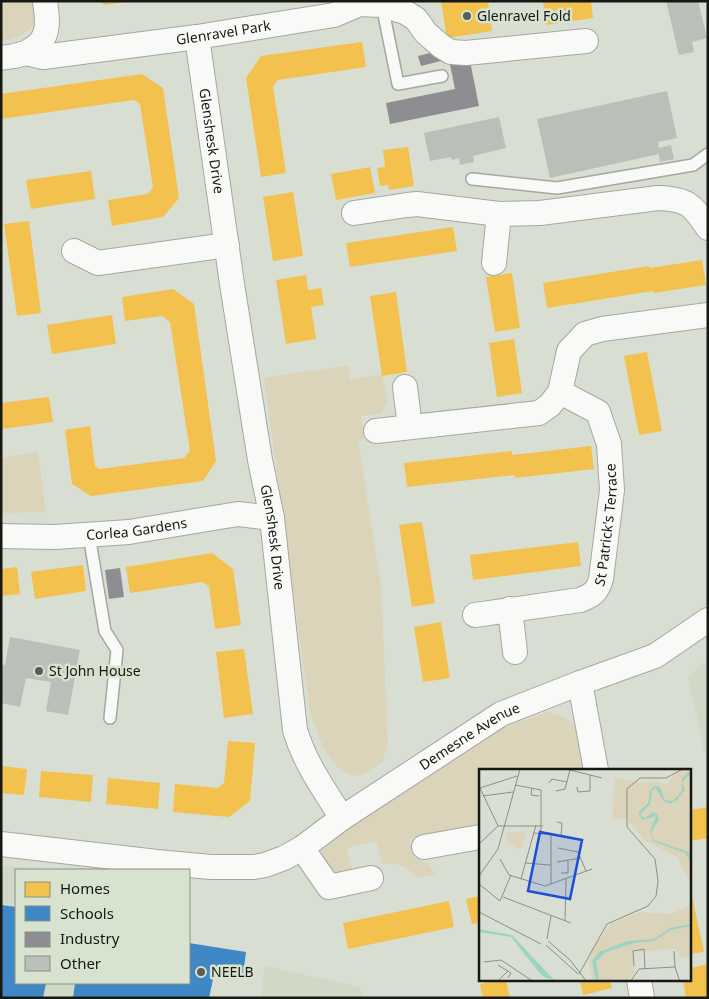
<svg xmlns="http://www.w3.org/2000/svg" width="709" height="999" font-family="'Noto Sans',sans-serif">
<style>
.built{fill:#cfd9c6}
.green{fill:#dbd4bb}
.homes{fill:#f2c14e}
.schools{fill:#3f88c5}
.industry{fill:#8d8d92}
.building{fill:#babfb8}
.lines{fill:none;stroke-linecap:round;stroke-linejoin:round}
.lane-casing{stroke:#a4a89f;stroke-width:14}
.street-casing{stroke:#a4a89f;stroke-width:26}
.lane{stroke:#f9faf8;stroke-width:11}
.street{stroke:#f9faf8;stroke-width:24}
.poi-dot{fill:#5a5e56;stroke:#d8e3cf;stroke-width:2}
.labels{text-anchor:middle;stroke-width:5;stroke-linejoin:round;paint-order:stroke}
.poi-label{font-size:14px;fill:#161913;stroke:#d8e3cf;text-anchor:start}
.street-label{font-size:14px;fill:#161913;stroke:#d8e3cf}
.inset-road{fill:none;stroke:#8b8f86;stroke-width:1}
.view{fill:#1d4ed8;fill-opacity:0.15;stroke:#1d4ed8;stroke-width:2.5}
.inset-edge{fill:none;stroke:#161913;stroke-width:2.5}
</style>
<rect width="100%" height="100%" fill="#d9ded3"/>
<g class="built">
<path d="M708,660V769L688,676Z"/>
<path d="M1,865L52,870H16V983H75L73,998H1Z"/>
<path d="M265,966L360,987L363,998H261Z"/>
</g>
<g class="green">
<path d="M1,1H35L38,19C29,32 17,39 1,41Z"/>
<path d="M349,365L350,379L382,375L388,402L381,414L361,416L364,440L358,441L381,585L388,743L382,763C375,767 368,773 361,775C331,781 318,734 310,713L264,378Z"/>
<path d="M38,452L46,512L1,513V458Z"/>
<path d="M547,712C584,718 579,739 585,770H480V825L409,839L413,857L428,864L436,874L416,878C405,864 401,864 383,864L376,841L347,848L353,872L336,874L322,863L323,850L358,819L495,731Z"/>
</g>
<g class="homes">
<path d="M99,1H125V2L105,5Z"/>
<path d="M441,1H488L492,31L447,38Z"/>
<path d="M543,1H591L593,18L546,25Z"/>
<path d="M362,42L366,67L278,80L273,86L286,173L261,177L246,78L261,56Z"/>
<path d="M142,74L163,88L179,198L163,217L112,226L108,200L148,194L153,187L140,104L134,100L1,119V94Z"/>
<path d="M408,147L414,186L389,190L388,185L380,186L377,168L385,167L383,150Z"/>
<path d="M370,167L375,193L336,200L331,174Z"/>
<path d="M91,171L95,199L31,209L26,180Z"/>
<path d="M293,192L303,256L273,261L263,197Z"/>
<path d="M29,221L41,313L17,316L4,224Z"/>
<path d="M453,227L457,251L350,267L346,243Z"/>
<path d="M702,260L706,285L654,293L653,291L547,308L543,283L649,266L650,268Z"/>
<path d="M512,273L520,328L495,332L486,277Z"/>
<path d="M306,275L308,290L321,288L324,305L311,307L316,339L286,344L276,280Z"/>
<path d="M173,289L194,304L216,461L203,481L91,496L72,484L65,430L90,426L95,466L99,469L184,458L190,451L170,322L162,316L125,321L122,297Z"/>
<path d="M396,292L407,372L382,376L370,296Z"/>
<path d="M112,315L116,344L52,354L47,325Z"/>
<path d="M514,339L522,393L497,397L489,343Z"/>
<path d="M647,352L662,431L639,435L624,356Z"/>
<path d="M49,397L53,422L1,429V403Z"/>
<path d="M591,446L594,469L515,478V475L407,487L404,463L512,451V455Z"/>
<path d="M422,522L435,603L412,607L399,525Z"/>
<path d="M578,542L581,566L473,580L470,555Z"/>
<path d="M212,553L233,569L241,625L215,629L209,586L202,582L130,593L126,567Z"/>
<path d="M83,565L86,591L35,599L31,572Z"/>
<path d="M17,567L20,594L1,596V569Z"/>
<path d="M441,622L450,678L423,682L414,627Z"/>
<path d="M244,649L253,714L224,718L216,652Z"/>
<path d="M228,741L255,743L250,801L229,817L173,812L175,784L218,788L224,783Z"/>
<path d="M1,766L27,769L24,795L1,793Z"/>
<path d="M41,771L93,775L91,802L39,797Z"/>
<path d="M108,778L160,783L158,809L106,804Z"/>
<path d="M708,807V838L690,841V810Z"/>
<path d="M690,887L704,952L690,954Z"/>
<path d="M480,896V923L472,924L466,899Z"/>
<path d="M449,901L454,927L348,949L343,923Z"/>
<path d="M708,964V998H686L683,980H690V968Z"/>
<path d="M502,980H506L510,998H483L480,984Z"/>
<path d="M580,980H610L612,988L583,995Z"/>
</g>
<g class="schools">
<path d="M1,905L16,907V983H46L43,998H1Z"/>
<path d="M189,943L246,952L243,975L215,970L209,998H73L75,983H189Z"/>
</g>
<g class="industry">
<path d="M438,51L441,61L421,66L418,56Z"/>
<path d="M469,56L479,106L390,124L386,103L455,89L449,60Z"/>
<path d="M120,568L124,597L109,599L105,570Z"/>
</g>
<g class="building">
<path d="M666,1H698L707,38L692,42L694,52L679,55Z"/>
<path d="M667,91L677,138L658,142L659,148L671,145L674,159L660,162L659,154L550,178L537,119Z"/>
<path d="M499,117L506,148L473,156L474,162L460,165L459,158L452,160L451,157L430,161L424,133Z"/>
<path d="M10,637L80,650L68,715L46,711L51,682L26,678L20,707L1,703V664L5,665Z"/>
</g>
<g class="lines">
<g class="lane-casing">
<g id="lane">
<path d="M382,5L398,84L442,76"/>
<path d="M472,179L557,188L693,165L708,154"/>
<path d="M89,535L105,631L117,650L110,718"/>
</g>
</g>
<g class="street-casing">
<g id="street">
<path d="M357,4L382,5L405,12L416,19L426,33L441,46L451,52L466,53L586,41"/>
<path id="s1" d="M197,37L232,284L260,460L272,518L295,730C305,764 324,789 342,818"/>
<path d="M26,53C30,50 36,47 39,44C50,32 47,16 45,1"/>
<path id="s2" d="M1,58L14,56L26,53L43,57L197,37L334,15L355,6L358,1"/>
<path d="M354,213L407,205L417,204L499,214L540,213L658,198C687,199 692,204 708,228"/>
<path d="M74,251L98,263L227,245"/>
<path d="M494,263L499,214"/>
<path d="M405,387L410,427"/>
<path d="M376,431L539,413L550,405L560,392L569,351L585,334L602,329L708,315"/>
<path id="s3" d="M1,536L55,537L129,532L238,514L272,518"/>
<path d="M510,609L515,652"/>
<path id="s4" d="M475,615L580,600C593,595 597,592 601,579L612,490L609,444L598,412L560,392"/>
<path d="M580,683L596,770"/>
<path id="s5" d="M1,844L157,862L211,867H254L265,865L284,858L302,848L342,818L501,714L580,683L655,656L708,620"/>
<path d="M424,847L480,837"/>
<path d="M302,848L329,887L371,878"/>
<path d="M639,980L642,998"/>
</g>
</g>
<use href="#lane" class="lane"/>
<use href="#street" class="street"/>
</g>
<g class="poi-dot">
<circle cx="467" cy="16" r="5"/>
<circle cx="39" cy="671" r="5"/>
<circle cx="201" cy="972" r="5"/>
</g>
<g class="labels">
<g class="poi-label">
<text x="477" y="21">Glenravel Fold</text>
<text x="49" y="676">St John House</text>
<text x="211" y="977">NEELB</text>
</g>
<g class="street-label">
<text dy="5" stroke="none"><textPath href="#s2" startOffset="225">Glenravel Park</textPath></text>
<text dy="5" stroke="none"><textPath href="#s1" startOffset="105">Glenshesk Drive</textPath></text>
<text dy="5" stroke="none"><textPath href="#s4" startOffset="192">St Patrick's Terrace</textPath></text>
<text dy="5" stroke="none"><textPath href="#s3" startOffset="136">Corlea Gardens</textPath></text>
<text dy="5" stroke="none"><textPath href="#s1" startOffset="506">Glenshesk Drive</textPath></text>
<text dy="5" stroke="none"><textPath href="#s5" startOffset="508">Demesne Avenue</textPath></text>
</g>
</g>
<g transform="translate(479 769)">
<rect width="212" height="212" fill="#d9ded3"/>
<path d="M200,0H212V116L198,88L165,71L148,50H133L136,9L163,14L178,12L187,16ZM47,62L42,81L29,74L28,64ZM212,136V187L203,189L196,180L153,183L156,203L149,212H114L110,194L112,181L132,155L161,143L191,145Z" fill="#dbd4bb"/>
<path d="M212,1V4L203,13L206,21L198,31L192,35L185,32L176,19L173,22L171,35L161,46L166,49L174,43L178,45L180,50L172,64L175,71L210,83L212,93L206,84L174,72L171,62L177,47L163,51L159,44L169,34L171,21L176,17L181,18L186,31L194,32L203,22V9ZM212,155V157L192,161L175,172L155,174L125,184L117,193L120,209L117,212L113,192L120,183L148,172L175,170L191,159ZM0,160L33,166L76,212L63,207L32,168L0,163Z" fill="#9cd4c4"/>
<path class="inset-road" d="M87,0L123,9M70,14L73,10L88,13M36,16L62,21V66M0,17L19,57M98,18L99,23L111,22V6M1,19L38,7M53,19L52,26L60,27M77,22L86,20L91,1M4,27L34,23M19,57H64M55,64L82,67L83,54L78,53M0,75L19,57M79,79L99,83L107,102M21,90L30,106L66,117L113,100M78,93L102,89M46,94L71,96M82,104H89V92M0,107L19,80L41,0M42,110L57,56M0,115L21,132L32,106M72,115V67M24,128L92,154M0,143L62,175M86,152L87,110M68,170L72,147M69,172L91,191L108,213M67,176L99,205M5,193L22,191L55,213M19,196L32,204L29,209M155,197L154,182L165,180L166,200M196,198L201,213M100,205L128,155L169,137L177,127L179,112L176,90L148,58V20L161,9H187L204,0M18,213L29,202M151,213L160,200L196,198L195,182"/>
<path class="view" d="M61,63L103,71L91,130L49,122Z"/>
<rect width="212" height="212" class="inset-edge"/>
</g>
<rect width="709" height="999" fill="none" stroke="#161913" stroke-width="5"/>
<rect x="15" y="869" width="175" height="115" fill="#d8e3cf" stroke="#8a9284"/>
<rect x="25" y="882" width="25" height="15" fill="#f2c14e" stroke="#8a9284"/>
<text x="60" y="894" font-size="15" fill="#161913">Homes</text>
<rect x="25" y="906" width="25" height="15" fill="#3f88c5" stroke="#8a9284"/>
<text x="60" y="919" font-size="15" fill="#161913">Schools</text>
<rect x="25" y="932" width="25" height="15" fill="#8d8d92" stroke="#8a9284"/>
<text x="60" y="944" font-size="15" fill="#161913">Industry</text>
<rect x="25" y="956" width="25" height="15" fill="#babfb8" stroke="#8a9284"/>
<text x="60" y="969" font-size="15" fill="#161913">Other</text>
</svg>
